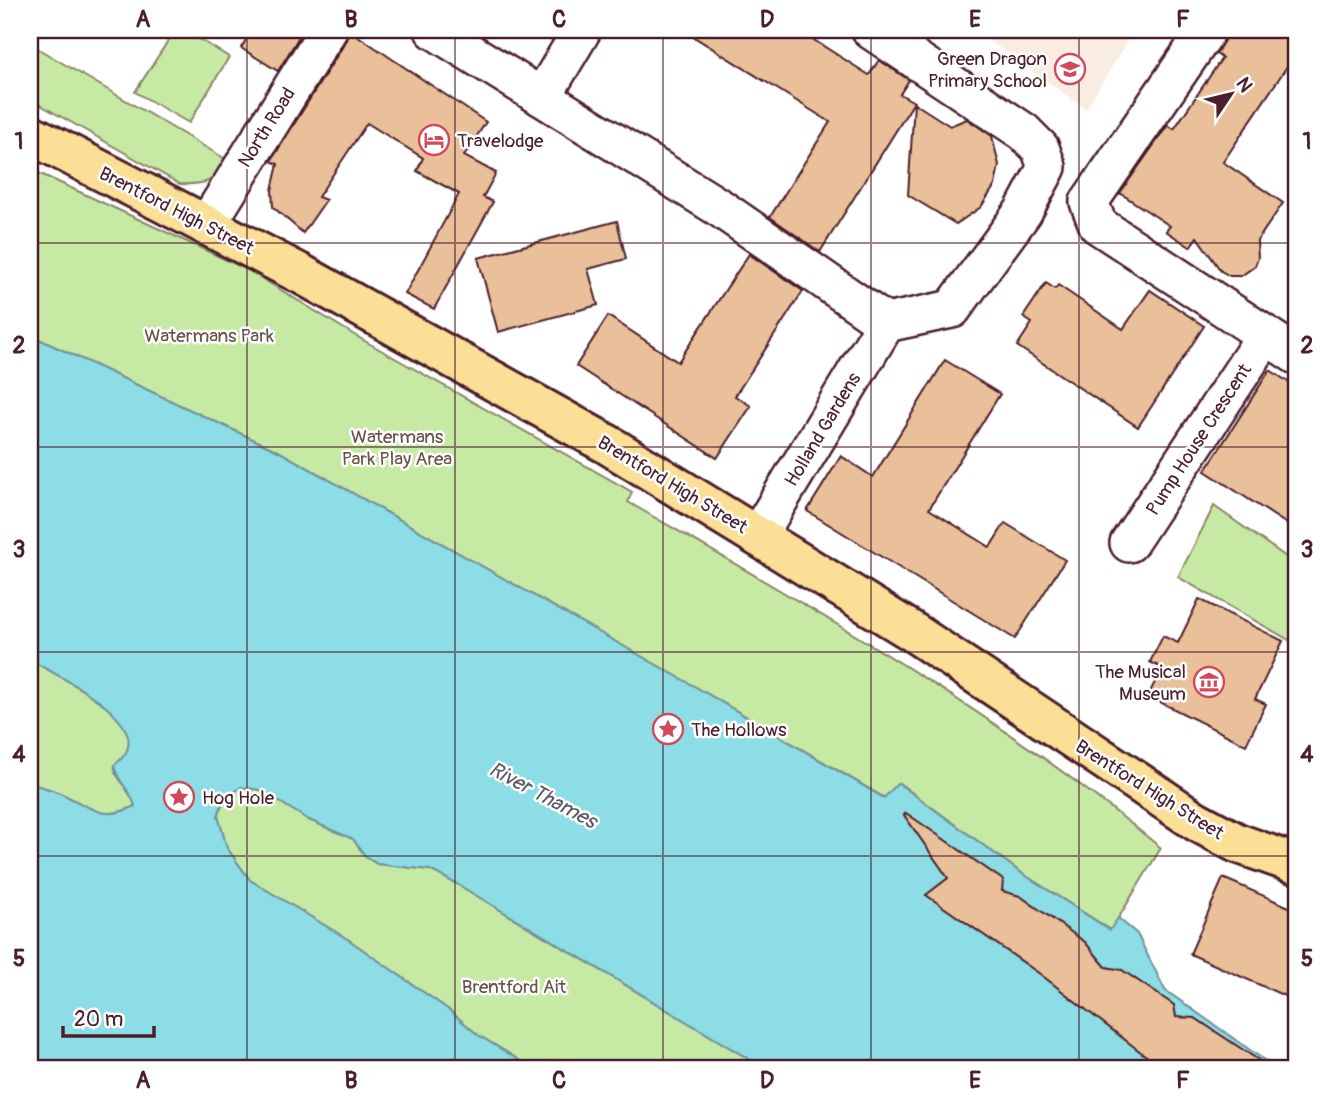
<svg xmlns="http://www.w3.org/2000/svg" width="1326" height="1099" font-family="Pangolin,sans-serif">
<style>
.built{fill:#f9ece1}
.green{fill:#c6eaa4;stroke:#888468;stroke-width:2}
.water{fill:#8cdde5;stroke:#72919b;stroke-width:2}
.building{fill:#eac09a;stroke:#4a1f2b;stroke-width:2}
.lines{fill:none;stroke-linecap:round;stroke-linejoin:round}
.street-casing{stroke:#4a1f2b;stroke-width:42}
.primary-casing{stroke:#4a1f2b;stroke-width:44}
.street{stroke:#fff;stroke-width:37}
.primary{stroke:#fbdf96;stroke-width:38}
.grid{fill:none;stroke:#4a1f2b;stroke-width:2;stroke-opacity:0.55}
.labels{text-anchor:middle;stroke-width:5;stroke-linejoin:round;paint-order:stroke}
.poi-label{font-size:19px;fill:#4a1f2b;stroke:#fff;text-anchor:start}
.street-label{font-size:19px;fill:#4a1f2b;stroke:#fff}
.park-label{font-size:19px;fill:#695249;stroke:#fff}
.water-label{font-size:21px;font-style:italic;fill:#5e5863;stroke:#fff}
.neatline{fill:none;stroke:#4a1f2b;stroke-width:2.5}
.grid-label{font-size:23px;text-anchor:middle;font-weight:bold;fill:#4a1f2b}
</style>
<rect width="100%" height="100%" fill="#fff"/>
<filter id="ink" filterUnits="userSpaceOnUse"><feTurbulence type="fractalNoise" baseFrequency=".0143" numOctaves="2"/><feDisplacementMap in="SourceGraphic" scale="14" xChannelSelector="R" yChannelSelector="G"/><feConvolveMatrix kernelMatrix="1 2 1 2 8 2 1 2 1" color-interpolation-filters="sRGB"/></filter>
<g filter="url(#ink)">
<path class="built" d="M974,30H1134L1086,109Z"/>
<g class="green">
<path d="M175,30H184L229,57L189,123L135,92Z"/>
<path d="M30,44L229,161C217,182 204,185 180,184L30,99Z"/>
<path d="M30,169L248,270L356,336L632,492L628,502C811,608 997,712 1161,848L1111,930L1020,872L899,783L885,798L694,686L278,451L30,335Z"/>
<path d="M1214,506L1296,564V644L1178,577Z"/>
<path d="M30,660C55,674 132,711 130,744C130,754 120,765 115,773L132,794L135,806C100,824 88,804 57,792C48,788 39,786 30,784Z"/>
<path d="M241,787L260,789L309,820L353,839L366,857L377,864L430,870L457,884L764,1068L771,1069H534L478,1035L449,1010L349,940L250,880L227,848L218,816L223,801Z"/>
</g>
<path class="water" d="M30,335L278,451L694,686L884,798L898,783L1020,872L1110,930L1118,918L1137,934L1165,990L1277,1069L764,1068L457,884L430,870L377,864L366,857L353,839L309,820L260,790L241,787L223,801L218,816L227,848L250,880L349,940L449,1010L478,1035L534,1069H30V784C39,786 48,788 57,792C88,804 101,824 135,806C131,791 116,780 114,765C168,727 57,675 30,660Z"/>
<g class="building">
<path d="M252,30H303L278,71L241,48Z"/>
<path d="M349,30L486,122L464,156L496,173L483,197L493,202L434,309L405,294L459,194L417,171L423,158L367,123L318,197L326,200L303,233L273,207L272,190L278,164L271,161L346,41Z"/>
<path d="M683,30H798L869,75L879,60L909,80L900,94L914,102L820,252L770,217L830,122Z"/>
<path d="M1229,30H1296V53L1223,162L1283,203L1257,241L1258,258L1255,266L1241,276H1230L1221,271L1197,237L1190,247L1166,231L1170,226L1120,193L1168,125L1174,129L1222,58L1216,54Z"/>
<path d="M914,103L950,126L967,119L992,136L999,165L995,185L981,207L956,224L908,195Z"/>
<path d="M617,221L626,259L588,269L598,305L498,332L478,258Z"/>
<path d="M749,254L803,291L735,396L751,406L717,458L576,366L608,316L678,362Z"/>
<path d="M1046,283L1055,289L1058,285L1123,329L1150,290L1204,326L1138,427L1017,346L1032,323L1023,317Z"/>
<path d="M945,360L1000,394L929,509L990,547L1005,523L1065,560L1015,639L807,511L841,456L873,477Z"/>
<path d="M1270,370L1296,387V530L1205,471Z"/>
<path d="M1199,599L1283,641L1255,699L1266,704L1246,745L1148,696L1162,668L1150,662L1163,636L1178,643Z"/>
<path d="M906,813L1003,880L1002,891L1020,896L1085,942L1106,967L1122,970L1174,1005L1176,1017L1195,1018L1272,1069H1165L1142,1053L1040,974L926,895L948,878L904,815Z"/>
<path d="M1223,878L1296,910V1001L1190,954Z"/>
</g>
<g class="lines">
<g class="street-casing">
<g id="street">
<path d="M434,30L720,208L886,323L952,309L1023,212L1047,167L1040,148L1024,132L871,30"/>
<path d="M1207,30L1089,202L1098,225L1296,355"/>
<path d="M542,97L582,30"/>
<path d="M206,226L328,30"/>
<path d="M758,535L886,323"/>
<path d="M1129,543L1266,335"/>
</g>
</g>
<g class="primary-casing">
<path id="primary" d="M30,134L303,275L607,444L910,630L1196,821L1237,843L1296,864"/>
</g>
<use href="#street" class="street"/>
<use href="#primary" class="primary"/>
</g>
</g>
<path class="grid" d="M247,30V1069M455,30V1069M663,30V1069M871,30V1069M1079,30V1069M30,243H1296M30,447H1296M30,652H1296M30,856H1296"/>
<defs>
<g id="school-ring" transform="scale(1.575)"><circle r="9.5" fill="#fff" stroke="#d1495b" stroke-width="1.5"/><path d="M0-5L7-2L0 1L-7-2ZM-4 1L0 2.5L4 1V4Q0 6-4 4Z" fill="#d1495b"/></g>
<g id="hotel-ring" transform="scale(1.575)"><circle r="9.5" fill="#fff" stroke="#d1495b" stroke-width="1.5"/><path d="M-6-4.5h1.5V1H6V5H4.5V3h-9V5H-6ZM-4 0a1.8 1.8 0 1 1 3.6 0ZM.5 0V-2.5h3Q6-2.5 6 0Z" fill="#d1495b"/></g>
<g id="museum-ring" transform="scale(1.575)"><circle r="9.5" fill="#fff" stroke="#d1495b" stroke-width="1.5"/><path d="M0-6L6-3V-2H-6V-3ZM-5-1h2V3h-2ZM-1-1h2V3h-2ZM3-1h2V3H3ZM-6 4H6V6H-6Z" fill="#d1495b"/></g>
<g id="sight-ring" transform="scale(1.575)"><circle r="9.5" fill="#fff" stroke="#d1495b" stroke-width="1.5"/><path d="M0-6L1.8-2.2L6-1.7L2.9 1.2L3.7 5.4L0 3.3L-3.7 5.4L-2.9 1.2L-6-1.7L-1.8-2.2Z" fill="#d1495b"/></g>
</defs>
<g fill-rule="evenodd">
<use href="#school-ring" x="1070" y="69"/>
<use href="#hotel-ring" x="434" y="140"/>
<use href="#museum-ring" x="1209" y="682"/>
<use href="#sight-ring" x="668" y="729"/>
<use href="#sight-ring" x="179" y="797"/>
</g>
<g class="labels">
<g class="poi-label">
<text x="1047" y="65" text-anchor="end">Green Dragon<tspan x="1047" dy="22">Primary School</tspan></text>
<text x="457" y="147">Travelodge</text>
<text x="1186" y="678" text-anchor="end">The Musical<tspan x="1186" dy="22">Museum</tspan></text>
<text x="691" y="736">The Hollows</text>
<text x="202" y="804">Hog Hole</text>
</g>
<g class="street-label">
<text transform="translate(266 127) rotate(-58)" y="7">North Road</text>
<text transform="translate(177 210) rotate(27)" y="7">Brentford High Street</text>
<text transform="translate(822 429) rotate(-59)" y="7">Holland Gardens</text>
<text transform="translate(1198 439) rotate(-57)" y="7">Pump House Crescent</text>
<text transform="translate(673 484) rotate(31)" y="7">Brentford High Street</text>
<text transform="translate(1150 789) rotate(32)" y="7">Brentford High Street</text>
</g>
<g class="park-label">
<text x="209" y="342">Watermans Park</text>
<text x="397" y="443">Watermans<tspan x="397" dy="22">Park Play Area</tspan></text>
<text x="514" y="993">Brentford Ait</text>
</g>
<g class="water-label">
<text transform="translate(543 795) rotate(28)" y="7">River Thames</text>
</g>
</g>
<rect width="1326" height="1099" fill="none" stroke="#fff" stroke-width="77"/>
<g transform="translate(1231 94) rotate(55)" stroke="#ffffff" stroke-width="5" paint-order="stroke">
<path d="M0-5L12 26L0 18L-12 26Z" fill="#4a1f2b"/>
<text y="-10" font-size="19" font-weight="bold" text-anchor="middle" fill="#4a1f2b">N</text>
</g>
<path d="M63 1026v10h91v-10" fill="none" stroke="#4a1f2b" stroke-width="3.5"/>
<text x="74" y="1026" font-size="21" fill="#4a1f2b" stroke="#ffffff" stroke-width="5" paint-order="stroke">20 m</text>
<rect x="38" y="38" width="1250" height="1022" class="neatline"/>
<g class="grid-label">
<text x="143" y="27">A</text>
<text x="351" y="27">B</text>
<text x="559" y="27">C</text>
<text x="767" y="27">D</text>
<text x="975" y="27">E</text>
<text x="1183" y="27">F</text>
<text x="19" y="149">1</text>
<text x="1307" y="149">1</text>
<text x="19" y="353">2</text>
<text x="1307" y="353">2</text>
<text x="19" y="557">3</text>
<text x="1307" y="557">3</text>
<text x="19" y="762">4</text>
<text x="1307" y="762">4</text>
<text x="19" y="966">5</text>
<text x="1307" y="966">5</text>
<text x="143" y="1088">A</text>
<text x="351" y="1088">B</text>
<text x="559" y="1088">C</text>
<text x="767" y="1088">D</text>
<text x="975" y="1088">E</text>
<text x="1183" y="1088">F</text>
</g>
</svg>
